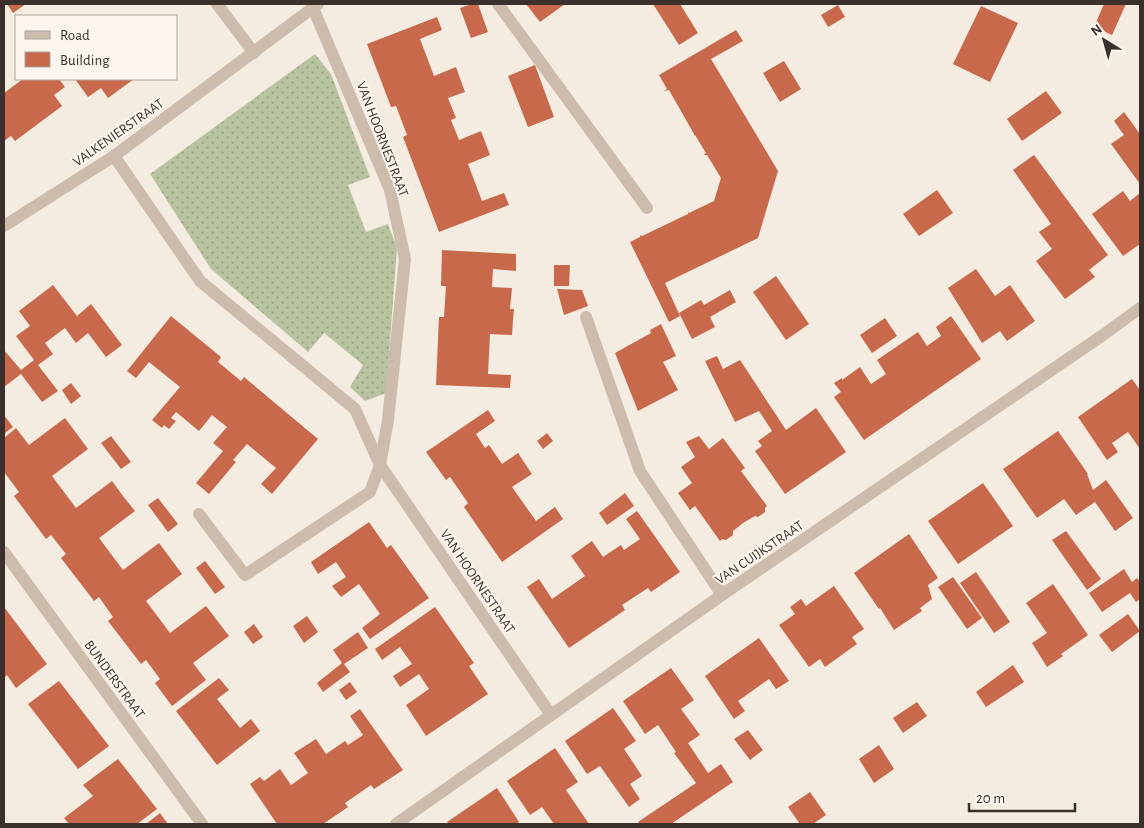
<svg xmlns="http://www.w3.org/2000/svg" width="1144" height="828" font-family="'Alegreya Sans',sans-serif">
<style>
.grass{fill:url(#grass-dots)}
.building{fill:#c8694b}
.lines{fill:none;stroke-linecap:round;stroke-linejoin:round}
.lane{stroke:#cdbbac;stroke-width:12}
.street{stroke:#cdbbac;stroke-width:12}
.labels{text-anchor:middle;stroke-width:4;stroke-linejoin:round;paint-order:stroke}
.street-label{font-size:14px;fill:#3b302b;stroke:#fbf5ee}
</style>
<defs>
<pattern id="grass-dots" width="8" height="8" patternUnits="userSpaceOnUse" patternTransform="scale(1.25)"><rect width="8" height="8" fill="#b8c4a0"/><path d="M2 2h.1M6 6h.1" fill="none" stroke="#97a083" stroke-width="1.8" stroke-linecap="round"/></pattern>
</defs>
<rect width="100%" height="100%" fill="#f4ebe1"/>
<path class="grass" d="M315,54L331,74L370,177L348,185L366,232L388,224L397,248L386,393L365,401L350,387L363,365L324,333L308,352L211,269L150,174Z"/>
<g class="building">
<path d="M7,4H26L13,13Z"/>
<path d="M472,4H478L488,32L471,38L460,8Z"/>
<path d="M526,4H565L540,22Z"/>
<path d="M653,4H680L698,33L679,45Z"/>
<path d="M1104,4H1126L1112,35L1094,27Z"/>
<path d="M838,5L845,17L828,27L821,15Z"/>
<path d="M981,6L1018,23L990,82L953,64Z"/>
<path d="M437,17L442,30L420,39L434,76L456,67L465,92L448,98L456,118L451,120L459,140L481,131L490,155L468,164L482,201L504,193L509,205L439,232L403,137L407,135L396,106L391,107L367,44Z"/>
<path d="M736,30L743,41L711,59L778,171L758,238L665,283L680,316L669,322L630,242L640,237V235L642,236L688,214L689,211V213L714,201L721,178L707,155H705L704,154L706,153L695,135L694,136V134L669,90L664,91L667,89L659,75Z"/>
<path d="M784,61L801,89L780,102L763,73Z"/>
<path d="M535,65L554,117L528,127L508,76Z"/>
<path d="M23,79H59L65,87L54,95L62,106L15,141L11,136L4,141V93Z"/>
<path d="M75,79H134L108,98L101,88L88,97Z"/>
<path d="M1046,91L1062,113L1022,141L1007,119Z"/>
<path d="M1124,112L1140,134V184L1111,144L1124,135L1114,121Z"/>
<path d="M1034,155L1108,255L1089,270L1095,277L1065,299L1036,261L1052,249L1039,232L1051,224L1013,170Z"/>
<path d="M937,190L953,213L919,236L903,214Z"/>
<path d="M1123,191L1130,201L1140,193V244L1123,256L1092,214Z"/>
<path d="M442,250L516,254V271L493,269L492,287L512,288L510,309H514L513,320L512,335L490,334L488,374L511,375L510,388L436,385L439,317H444L446,286H441Z"/>
<path d="M554,265H570L569,286H554Z"/>
<path d="M976,269L995,296L1010,285L1035,321L1007,341L1000,331L982,343L948,288Z"/>
<path d="M776,276L809,324L786,340L753,292Z"/>
<path d="M53,285L77,316L91,304L122,345L106,357L88,333L76,343L65,328L45,343L53,354L38,365L58,391L42,402L21,374L4,387V350L21,370L34,360L16,336L30,326L19,311Z"/>
<path d="M557,289L582,290L588,306L564,315Z"/>
<path d="M730,290L736,302L710,317L715,327L692,339L679,313L701,300L704,305Z"/>
<path d="M171,316L221,357L218,362L241,381L244,377L318,439L272,494L261,484L276,468L247,444L233,460L236,462L209,494L196,483L223,451L213,443L227,427L212,415L199,431L176,412L171,418L176,421L169,429L164,425L162,428L152,420L180,387L149,362L136,378L127,371Z"/>
<path d="M951,316L981,359L864,440L834,397L841,392L834,383L842,378V380L860,367L871,384L886,374L877,360L918,332L927,346L941,336L936,327Z"/>
<path d="M885,318L897,336L872,353L860,335Z"/>
<path d="M661,324L676,356L663,362L678,390L638,411L615,353L651,333L650,330Z"/>
<path d="M717,356L723,369L740,360L786,430L816,408L846,452L785,494L755,451L762,446L758,441L772,431L759,411L735,422L705,361Z"/>
<path d="M1132,379L1140,390V449L1128,432L1112,443L1118,452L1107,460L1078,417Z"/>
<path d="M71,383L81,396L71,404L62,390Z"/>
<path d="M488,410L495,421L476,434L485,448L489,445L502,464L518,453L532,474L512,487L536,521L555,507L563,519L502,562L464,507L468,503L450,477L446,480L426,452Z"/>
<path d="M4,415L13,427L4,434Z"/>
<path d="M65,418L88,449L52,476L76,508L112,481L123,496L135,511L99,538L123,570L159,543L182,574L146,601L170,633L206,606L229,636L193,663L206,680L172,706L155,683L160,679L146,660L141,664L108,621L113,617L99,597L94,601L61,558L66,554L51,535L46,539L14,496L19,492L4,472V438L16,428L29,445Z"/>
<path d="M1058,431L1088,474H1087L1093,490L1106,480L1133,518L1115,531L1095,502L1076,515L1064,499L1037,518L1003,469Z"/>
<path d="M547,433L553,441L543,449L537,441Z"/>
<path d="M111,436L131,462L121,469L101,443Z"/>
<path d="M699,436L709,449L723,438L745,468L741,471L767,506L765,508V512L758,517L755,516L743,523L733,531V535L726,540L722,539L720,541L695,506L690,510L678,493L692,483L681,467L695,457L686,442Z"/>
<path d="M983,483L1013,526L958,564L928,521Z"/>
<path d="M625,493L634,506L607,525L599,513Z"/>
<path d="M158,498L178,524L168,532L148,505Z"/>
<path d="M637,511L680,572L651,592L648,588L622,605L625,610L569,648L527,587L539,579L552,599L585,576L571,556L592,541L603,557L621,545L624,550L640,539L626,519Z"/>
<path d="M369,522L387,548L391,545L429,598L370,639L362,628L380,614L359,584L341,597L332,586L346,577L336,562L318,574L311,562Z"/>
<path d="M1066,531L1101,579L1087,590L1052,540Z"/>
<path d="M909,534L938,578L928,585L932,599L920,608L922,611L894,630L880,608L879,609L854,573Z"/>
<path d="M205,561L225,587L215,594L196,568Z"/>
<path d="M1124,569L1132,582L1137,578L1140,582V599L1136,602L1130,593L1102,612L1089,593Z"/>
<path d="M976,572L1010,622L994,633L960,583Z"/>
<path d="M953,577L982,618L967,629L938,587Z"/>
<path d="M1053,584L1088,635L1061,654L1063,656L1047,667L1032,643L1047,633L1026,603Z"/>
<path d="M834,586L864,629L852,637L857,644L825,667L820,659L809,667L779,625L795,614L790,607L801,599L806,606Z"/>
<path d="M4,607L47,664L16,688L7,675L4,678Z"/>
<path d="M435,607L474,663L469,666L488,694L426,736L406,705L429,689L419,674L400,687L393,676L412,664L400,647L382,660L375,649Z"/>
<path d="M1128,614L1140,631L1112,652L1099,635Z"/>
<path d="M307,616L318,632L304,643L293,626Z"/>
<path d="M254,624L263,637L253,644L244,632Z"/>
<path d="M358,632L368,648L344,664L350,672L323,692L317,683L342,663L333,650Z"/>
<path d="M759,638L789,681L776,689L769,679L738,701L745,711L734,719L705,676Z"/>
<path d="M1013,665L1024,682L986,707L976,692Z"/>
<path d="M671,668L694,700L681,709L700,735L688,743L708,773L721,764L733,782L671,824H640L638,822L696,783L674,753L676,752L658,725L645,734L623,701Z"/>
<path d="M219,678L229,690L217,699L240,728L251,719L260,731L217,765L176,711Z"/>
<path d="M59,681L109,746L78,769L28,704Z"/>
<path d="M350,682L357,692L346,700L339,690Z"/>
<path d="M917,702L927,716L903,733L893,718Z"/>
<path d="M613,708L636,741L624,749L642,776L630,784L640,799L629,807L600,766L587,774L565,741Z"/>
<path d="M360,709L403,770L374,789L371,785L345,803L348,807L323,824H277L250,784L260,777L264,781L280,769L291,785L308,773L294,753L316,739L326,754L345,741L348,745L363,735L350,716Z"/>
<path d="M748,730L763,750L750,760L734,739Z"/>
<path d="M879,745L894,769L874,783L859,759Z"/>
<path d="M555,748L578,782L566,790L589,824H554L542,807L530,815L507,781Z"/>
<path d="M118,759L157,809L137,824H69L64,818L93,796L83,785Z"/>
<path d="M497,788L519,822L516,824H449L447,822Z"/>
<path d="M810,792L826,815L813,824H800L788,807Z"/>
<path d="M160,813L168,824H146Z"/>
</g>
<g class="lines">
<g class="lane">
<path d="M498,4L647,208"/>
<path d="M586,317L640,471L722,595"/>
<path d="M199,514L245,575L370,492L380,465"/>
</g>
<g class="street">
<path d="M217,4L254,53"/>
<path d="M313,8L390,190L405,259L388,420L380,465"/>
<path d="M114,156L200,281L355,409L380,465L551,715"/>
<path d="M4,226L114,156L318,4"/>
<path d="M4,552L202,824"/>
<path d="M396,824L722,595L1103,335L1140,308"/>
</g>
</g>
<g class="labels">
<g class="street-label">
<text transform="translate(118 132) rotate(-35)" y="5">VALKENIERSTRAAT</text>
<text transform="translate(383 139) rotate(69)" y="5">VAN HOORNESTRAAT</text>
<text transform="translate(759 552) rotate(-34)" y="5">VAN CUIJKSTRAAT</text>
<text transform="translate(478 581) rotate(56)" y="5">VAN HOORNESTRAAT</text>
<text transform="translate(115 679) rotate(54)" y="5">BUNDERSTRAAT</text>
</g>
</g>
<rect width="1144" height="828" fill="none" stroke="#3b302b" stroke-width="10"/>
<rect x="15" y="15" width="162" height="65" fill="#fbf5ee" stroke="#aea6a0"/>
<rect x="25" y="31" width="25" height="8" fill="#cdbbac" stroke="#aea6a0"/>
<text x="60" y="40" font-size="15" fill="#3b302b">Road</text>
<rect x="25" y="52" width="25" height="15" fill="#c8694b" stroke="#aea6a0"/>
<text x="60" y="65" font-size="15" fill="#3b302b">Building</text>
<g transform="translate(1104 40) rotate(323)" stroke="#fbf5ee" stroke-width="4" paint-order="stroke">
<path d="M0-4L9 19L0 12L-9 19Z" fill="#3b302b"/>
<text y="-8" font-size="14" font-weight="bold" text-anchor="middle" fill="#3b302b">N</text>
</g>
<path d="M969 803v8h106v-8" fill="none" stroke="#3b302b" stroke-width="2.5"/>
<text x="976" y="803" font-size="15" fill="#3b302b" stroke="#fbf5ee" stroke-width="4" paint-order="stroke">20 m</text>
</svg>
